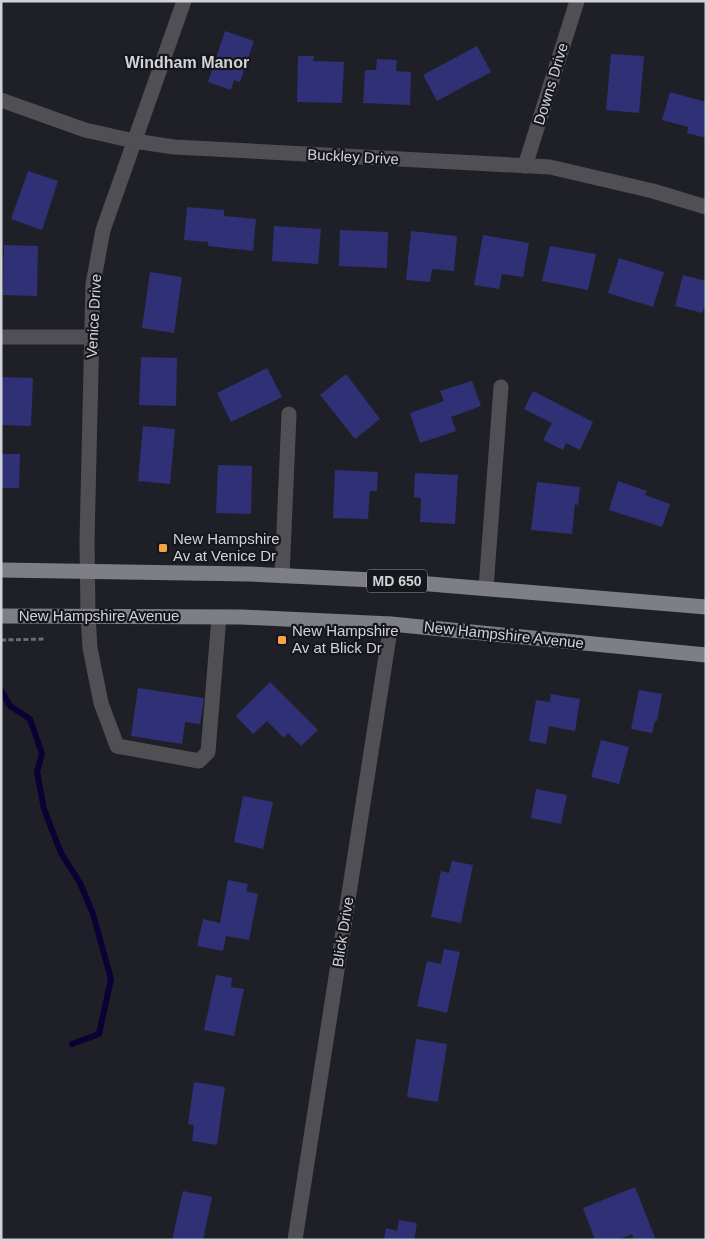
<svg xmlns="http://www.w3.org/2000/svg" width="707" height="1241" font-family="Arial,sans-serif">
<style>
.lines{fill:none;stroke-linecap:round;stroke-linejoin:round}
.stream{stroke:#0a0235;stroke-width:6}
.building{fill:#2f3076}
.path{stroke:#6b6c72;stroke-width:3;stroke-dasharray:5 2.5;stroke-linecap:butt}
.minor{stroke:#505054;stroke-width:15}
.major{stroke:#7e7f86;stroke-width:15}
.poi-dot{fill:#f3a443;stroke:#16171d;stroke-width:2}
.labels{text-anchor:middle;stroke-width:4.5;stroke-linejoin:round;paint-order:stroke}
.shield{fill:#16171d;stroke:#9a9b9f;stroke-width:1}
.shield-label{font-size:14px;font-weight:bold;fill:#d2d3d7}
.street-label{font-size:15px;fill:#d2d3d7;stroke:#16171d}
.poi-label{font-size:15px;fill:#d2d3d7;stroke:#16171d;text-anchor:start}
.neighbourhood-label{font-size:16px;font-weight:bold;fill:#d2d3d7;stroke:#16171d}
</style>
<rect width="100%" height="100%" fill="#1f2027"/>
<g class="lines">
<path class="stream" d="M1,690L10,706L30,719L42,754L37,772L44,809L61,853L80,883L93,914L111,979L99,1034L72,1044"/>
</g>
<g class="building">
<path d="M225,31L254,41L240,82L234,80L231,90L208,82Z"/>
<path d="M477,46L491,72L437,101L423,75Z"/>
<path d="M611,54L644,56L639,113L606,110Z"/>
<path d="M298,56H314L313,61L344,62L342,103L297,102Z"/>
<path d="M377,59L397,60L396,71L411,72L410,105L363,103L365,70H376Z"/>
<path d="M670,92L706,102V138L687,133L688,127L662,120Z"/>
<path d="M28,171L58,181L42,230L11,219Z"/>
<path d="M187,207L224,210V216L256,219L253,251L208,246V242L184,240Z"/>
<path d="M274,226L321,229L318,264L272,261Z"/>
<path d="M340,230L388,232L387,268L339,266Z"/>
<path d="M411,231L457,236L454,271L432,269L430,282L406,280Z"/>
<path d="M483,235L529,243L523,277L502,274L499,289L474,285Z"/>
<path d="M4,245L38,246L37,296L3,295Z"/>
<path d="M550,246L596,254L588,290L542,281Z"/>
<path d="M619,258L664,272L653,307L608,293Z"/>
<path d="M150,272L182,277L174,333L142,328Z"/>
<path d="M683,275L706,281V308L704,307L702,313L675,306Z"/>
<path d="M141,357L177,358L176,406L139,405Z"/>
<path d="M267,368L282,397L231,422L217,393Z"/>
<path d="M346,374L380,419L355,439L320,395Z"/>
<path d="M1,377L33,378L31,426L1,425Z"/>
<path d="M472,381L481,406L451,417L456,431L420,443L410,413L444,401L440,391Z"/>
<path d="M533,391L593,422L580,450L566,443L563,450L543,440L552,423L524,409Z"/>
<path d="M143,426L175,429L170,484L138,481Z"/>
<path d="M1,454H20L19,488H1Z"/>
<path d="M218,465L252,466L251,514L216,513Z"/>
<path d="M335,470L378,472L377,491H370L368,519L333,518Z"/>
<path d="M415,473L458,475L455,524L420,522L421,498L414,497Z"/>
<path d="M618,481L647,491L645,495L670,504L662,527L609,510Z"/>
<path d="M537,482L580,487L578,505L575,504L572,534L531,530Z"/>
<path d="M270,682L318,730L301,746L288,733L284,738L267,721L253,734L236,716Z"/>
<path d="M138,688L204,698L200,724L185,722L182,744L131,736Z"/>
<path d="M639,690L662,694L657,721H655L652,733L631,729Z"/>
<path d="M551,694L580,699L575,731L549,726L546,744L529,741L536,700L550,702Z"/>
<path d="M601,740L629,747L619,784L591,777Z"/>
<path d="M536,789L567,795L561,824L531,818Z"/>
<path d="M243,796L273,802L263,849L234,842Z"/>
<path d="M452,861L473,865L461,923L431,917L441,871L449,873Z"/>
<path d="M228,880L248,884L246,891L258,894L249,940L226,936L223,951L197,946L203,919L220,923Z"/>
<path d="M444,949L460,952L447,1013L417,1006L427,961L441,964Z"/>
<path d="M216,975L232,978L231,987L244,989L234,1036L204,1030Z"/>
<path d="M416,1039L447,1044L438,1102L407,1097Z"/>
<path d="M194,1082L225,1087L217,1145L192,1141L194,1125L188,1124Z"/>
<path d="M635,1187L655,1238L650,1240H634L632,1234L618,1240H595L583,1208Z"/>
<path d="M183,1191L212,1197L203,1240H172Z"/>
<path d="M399,1220L417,1223L414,1240H384L386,1228L397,1231Z"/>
</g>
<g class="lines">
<path class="path" d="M1,640L45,639"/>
<g class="minor">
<path d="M184,1L103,230L93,284L87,541L88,615L90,648L101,703L117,746L199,761L208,752L219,617"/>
<path d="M1,100L85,130L134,141L174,147L550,167L653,191L706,207"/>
<path d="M525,166L577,1"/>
<path d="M1,337H92"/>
<path d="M282,576L289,414"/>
<path d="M486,588L501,387"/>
<path d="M295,1240L391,624"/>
</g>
<g class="major">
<path d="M1,570L249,574L394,581L706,607"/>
<path d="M1,616L242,617L391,624L706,655"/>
</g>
</g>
<g class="poi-dot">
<rect x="158" y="543" width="10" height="10" rx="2.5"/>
<rect x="277" y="635" width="10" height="10" rx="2.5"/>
</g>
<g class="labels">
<rect class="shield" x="367" y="569.5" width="60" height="23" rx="4"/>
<g class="shield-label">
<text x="397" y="586">MD 650</text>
</g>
<g class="street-label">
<text transform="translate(551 84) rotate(-73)" y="5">Downs Drive</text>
<text transform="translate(353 157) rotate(3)" y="5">Buckley Drive</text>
<text transform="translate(94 316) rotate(-87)" y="5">Venice Drive</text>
<text x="99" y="621">New Hampshire Avenue</text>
<text transform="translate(504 635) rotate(6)" y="5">New Hampshire Avenue</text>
<text transform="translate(343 932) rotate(-81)" y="5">Blick Drive</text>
</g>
<g class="poi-label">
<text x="173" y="544">New Hampshire<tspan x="173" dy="17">Av at Venice Dr</tspan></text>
<text x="292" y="636">New Hampshire<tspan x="292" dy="17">Av at Blick Dr</tspan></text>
</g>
<g class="neighbourhood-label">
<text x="187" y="68">Windham Manor</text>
</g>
</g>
<rect width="707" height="1241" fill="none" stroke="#d2d3d7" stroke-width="5"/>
</svg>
